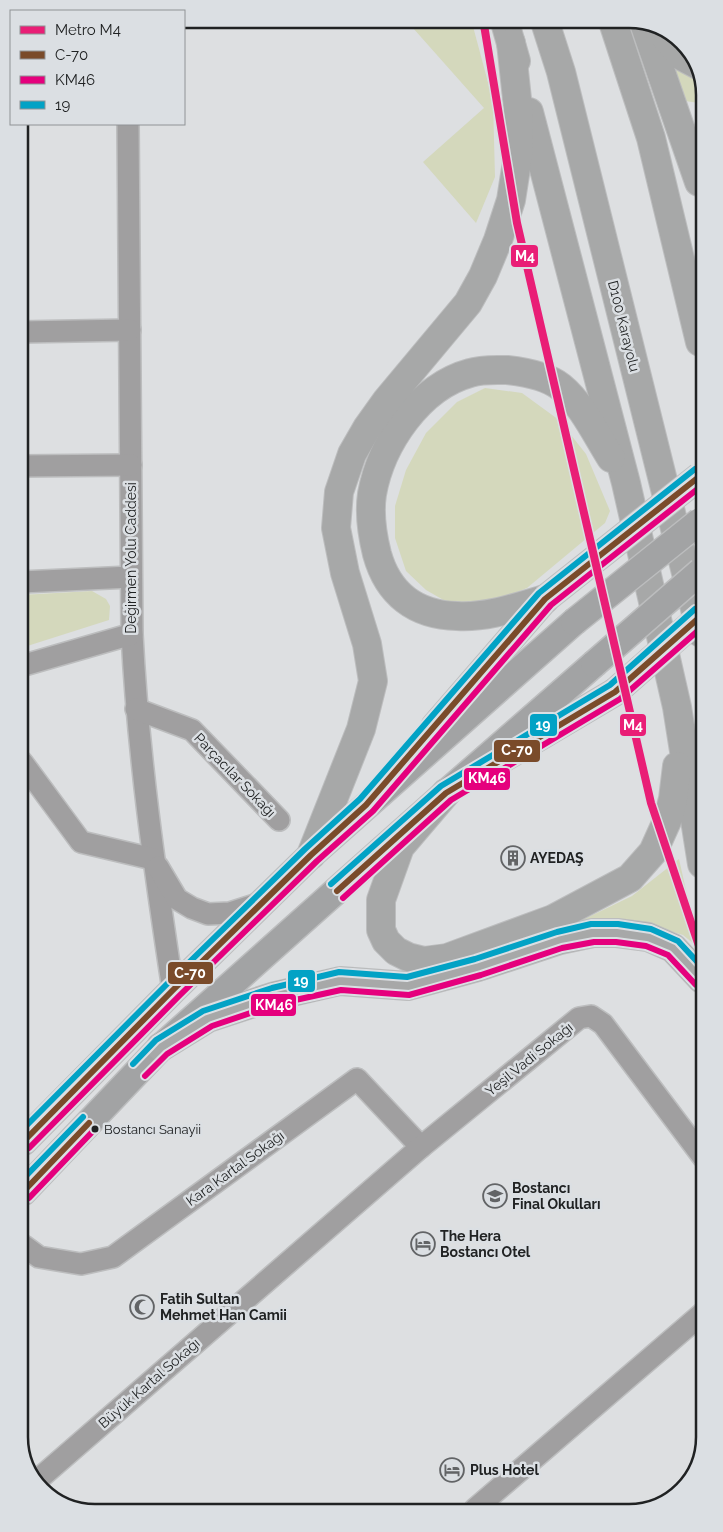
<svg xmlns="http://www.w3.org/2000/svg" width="723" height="1532" font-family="Raleway,sans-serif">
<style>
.green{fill:#d4d8bc}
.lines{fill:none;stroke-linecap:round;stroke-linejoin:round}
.minor-casing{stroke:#bcbdbe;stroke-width:24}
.major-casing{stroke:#bcbdbe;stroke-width:29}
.highway-casing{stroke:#bcbdbe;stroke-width:30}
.minor{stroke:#a09fa0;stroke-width:21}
.major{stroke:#a2a3a4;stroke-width:26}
.highway{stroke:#a7a8a8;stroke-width:28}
.major-bridge-casing{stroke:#bcbdbe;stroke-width:29;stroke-linecap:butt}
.major-bridge{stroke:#a2a3a4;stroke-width:26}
.bus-1-casing{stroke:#dbdfe3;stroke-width:10}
.bus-2-casing{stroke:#dbdfe3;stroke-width:10}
.bus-3-casing{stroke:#dbdfe3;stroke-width:10}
.bus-1{stroke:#7a4b2a;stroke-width:6}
.bus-2{stroke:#e5007d;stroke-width:6}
.bus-3{stroke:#02a2c5;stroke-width:6}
.metro-1-casing{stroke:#dbdfe3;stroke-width:11}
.metro-1{stroke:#e91e76;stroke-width:8}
.bus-dot{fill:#202223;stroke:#dbdfe3;stroke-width:2}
.labels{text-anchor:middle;stroke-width:5;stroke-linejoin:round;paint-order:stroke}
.bus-label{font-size:13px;fill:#202223;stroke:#dbdfe3;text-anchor:start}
.street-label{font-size:14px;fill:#202223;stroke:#dbdfe3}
.poi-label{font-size:14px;font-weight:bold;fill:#202223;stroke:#dbdfe3;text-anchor:start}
.rim{fill:none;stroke:#202223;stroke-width:2.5}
.line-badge{stroke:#dbdfe3;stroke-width:2}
.badge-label{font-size:14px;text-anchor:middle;font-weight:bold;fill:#fff}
</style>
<rect width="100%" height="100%" fill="#dddfe1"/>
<g class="green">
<path d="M405,19H471L493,101L495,177L476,223L423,162L484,108Z"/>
<path d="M670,60L699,82V103L685,101Z"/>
<path d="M485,388L522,393L559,420L586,454L610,511L605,523L527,588L504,597L475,605L447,602L426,590L406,571L395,538V506L406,470L426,433L457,402Z"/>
<path d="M92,591L106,599L110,606L109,620L21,648V595Z"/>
<path d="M679,859L699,948L683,935L657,927L625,920L574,924L632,896Z"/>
</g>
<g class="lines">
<g class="minor-casing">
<g id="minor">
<path d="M128,124L132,634C138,754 155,872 173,990"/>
<path d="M20,332L130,330"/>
<path d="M20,466L131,465"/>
<path d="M21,582L131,577"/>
<path d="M21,666L132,634"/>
<path d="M136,709L192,730L279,820"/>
<path d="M22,762L81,842L153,859"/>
<path d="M158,867L177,899L192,908L208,914L230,913L261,903"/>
<path d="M24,1246L39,1257L81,1264L113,1257L357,1079L421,1147"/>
<path d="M34,1479L41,1477L421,1147L579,1018L591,1016L603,1024L703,1157"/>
<path d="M475,1509L704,1312"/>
</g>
</g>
<g class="major-casing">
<g id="major">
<path d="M435,726L545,599"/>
<path d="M502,759L615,692"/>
<path d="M23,1142L173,990L311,855L574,622"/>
<path d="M23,1192L161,1047L446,793L594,664"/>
</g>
</g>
<g class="highway-casing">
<g id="highway">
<path d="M504,19L516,61"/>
<path d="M544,19L561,72L701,633"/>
<path d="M612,19L651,138L700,342"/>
<path d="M644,23L699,182"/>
<path d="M657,28L683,57L698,65"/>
<path d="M529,112L626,483L677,707L702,864"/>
<path d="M545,599C517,607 487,618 457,616C415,615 388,594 377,554C372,534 369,514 372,494C381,444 419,387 470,373C482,369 495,370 507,370C525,372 547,376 561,387C582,404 597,436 611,458"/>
<path d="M446,793L400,847L381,900V930L386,941L396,951L408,957L424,961L447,958L553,919L630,878L653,852L667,821L673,799L677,766"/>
<path d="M311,855L361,729L373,681L367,644L345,573L336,528L339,492L352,454L367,428L387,400L468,303L483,276L498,240L511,200L519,149L518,108L511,43"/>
<path d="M161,1047L208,1018L275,996L340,981L408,986L478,967L560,940L593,933H617L648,937L673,948L702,979"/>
</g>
</g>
<use href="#minor" class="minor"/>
<use href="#major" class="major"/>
<use href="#highway" class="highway"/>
<g class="major-bridge-casing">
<g id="major-bridge">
<path d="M545,599L700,476"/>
<path d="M574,622L700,521"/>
<path d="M594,664L701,571"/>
<path d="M615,692L701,616"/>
</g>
</g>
<use href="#major-bridge" class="major-bridge"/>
<g class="bus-1-casing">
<g id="bus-1">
<path d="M337,891L446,793L615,692L701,616"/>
<path d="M23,1142L173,990L311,855L366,805L545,599L700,476"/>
<path d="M23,1192L89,1123"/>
</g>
</g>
<g class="bus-2-casing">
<g id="bus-2">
<path d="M343,898L451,800L620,699L701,628"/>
<path d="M145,1076L167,1054L212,1026L277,1004L341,990L409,995L481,975L562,948L594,942H616L646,946L668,955L696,985"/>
<path d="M29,1148L179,996L317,861L373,811L551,605L700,487"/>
<path d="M29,1198L95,1129"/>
</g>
</g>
<g class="bus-3-casing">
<g id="bus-3">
<path d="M331,884L441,786L610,685L695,609"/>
<path d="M133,1064L156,1040L203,1011L272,988L339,972L407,977L475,959L557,932L591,924H618L651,929L678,941L702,967"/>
<path d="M23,1129L167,984L305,849L360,799L539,593L695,469"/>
<path d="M23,1179L83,1117"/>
</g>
</g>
<use href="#bus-1" class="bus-1"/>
<use href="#bus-2" class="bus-2"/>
<use href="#bus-3" class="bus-3"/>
<g class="metro-1-casing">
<path id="metro-1" d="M483,19L517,223L651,803L702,955"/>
</g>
<use href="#metro-1" class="metro-1"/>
</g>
<defs>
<g id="building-ring" transform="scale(1.25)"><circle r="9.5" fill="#dbdfe3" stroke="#626466" stroke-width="1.5"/><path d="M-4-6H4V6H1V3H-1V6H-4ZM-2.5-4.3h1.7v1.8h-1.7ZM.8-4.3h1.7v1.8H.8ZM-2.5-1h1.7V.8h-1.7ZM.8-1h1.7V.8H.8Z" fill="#626466"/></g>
<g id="school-ring" transform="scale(1.25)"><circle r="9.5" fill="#dbdfe3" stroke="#626466" stroke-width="1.5"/><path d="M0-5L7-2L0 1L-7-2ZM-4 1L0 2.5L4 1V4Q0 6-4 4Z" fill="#626466"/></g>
<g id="hotel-ring" transform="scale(1.25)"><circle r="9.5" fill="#dbdfe3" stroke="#626466" stroke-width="1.5"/><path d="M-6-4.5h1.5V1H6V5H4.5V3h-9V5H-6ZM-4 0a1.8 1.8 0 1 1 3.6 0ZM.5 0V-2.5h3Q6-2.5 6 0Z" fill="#626466"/></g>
<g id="mosque-ring" transform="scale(1.25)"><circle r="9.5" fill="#dbdfe3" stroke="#626466" stroke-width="1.5"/><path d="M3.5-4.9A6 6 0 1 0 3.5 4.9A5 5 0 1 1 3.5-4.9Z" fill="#626466"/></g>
</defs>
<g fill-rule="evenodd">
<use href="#building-ring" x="513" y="858"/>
<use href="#school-ring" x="495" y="1196"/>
<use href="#hotel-ring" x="423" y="1244"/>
<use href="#mosque-ring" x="142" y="1307"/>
<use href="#hotel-ring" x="452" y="1470"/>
</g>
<circle class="bus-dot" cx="95" cy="1129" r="4.5"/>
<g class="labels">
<g class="bus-label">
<text x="104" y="1134">Bostancı Sanayii</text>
</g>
<g class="street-label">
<text transform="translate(624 326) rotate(76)" y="5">D100 Karayolu</text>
<text transform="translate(131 558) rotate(-90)" y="5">Değirmen Yolu Caddesi</text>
<text transform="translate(235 775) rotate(46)" y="5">Parçacılar Sokağı</text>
<text transform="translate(529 1059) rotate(-39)" y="5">Yeşil Vadi Sokağı</text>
<text transform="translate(235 1168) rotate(-36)" y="5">Kara Kartal Sokağı</text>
<text transform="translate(149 1383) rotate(-41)" y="5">Büyük Kartal Sokağı</text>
</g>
<g class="poi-label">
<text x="530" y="863">AYEDAŞ</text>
<text x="512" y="1193">Bostancı<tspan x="512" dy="16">Final Okulları</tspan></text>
<text x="440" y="1241">The Hera<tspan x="440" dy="16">Bostancı Otel</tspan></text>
<text x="160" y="1304">Fatih Sultan<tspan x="160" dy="16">Mehmet Han Camii</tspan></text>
<text x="470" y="1475">Plus Hotel</text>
</g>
</g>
<path d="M0 0H723V1532H0ZM95 28H629A67 67 0 0 1 696 95V1437A67 67 0 0 1 629 1504H95A67 67 0 0 1 28 1437V95A67 67 0 0 1 95 28Z" fill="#dbdfe3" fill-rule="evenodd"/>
<path class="rim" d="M95 28H629A67 67 0 0 1 696 95V1437A67 67 0 0 1 629 1504H95A67 67 0 0 1 28 1437V95A67 67 0 0 1 95 28Z"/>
<g class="line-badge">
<rect x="510" y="244" width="29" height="24" rx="5" fill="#e91e76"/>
<rect x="619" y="713" width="28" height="24" rx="5" fill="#e91e76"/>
<rect x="529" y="713" width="29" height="24" rx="5" fill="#02a2c5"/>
<rect x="493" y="739" width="48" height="24" rx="5" fill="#7a4b2a"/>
<rect x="463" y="767" width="48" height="24" rx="5" fill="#e5007d"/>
<rect x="167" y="961" width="47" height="24" rx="5" fill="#7a4b2a"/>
<rect x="287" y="969" width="29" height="24" rx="5" fill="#02a2c5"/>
<rect x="250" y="993" width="47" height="24" rx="5" fill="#e5007d"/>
</g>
<g class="badge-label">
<text x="525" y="261">M4</text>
<text x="633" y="730">M4</text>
<text x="543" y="730">19</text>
<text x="517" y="755">C-70</text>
<text x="487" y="783">KM46</text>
<text x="190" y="978">C-70</text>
<text x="301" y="986">19</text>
<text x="274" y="1010">KM46</text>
</g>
<rect x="10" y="10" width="175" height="115" fill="#dbdfe3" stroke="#909396"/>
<rect x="20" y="26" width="25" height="8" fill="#e91e76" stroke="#909396"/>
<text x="55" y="35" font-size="15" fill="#202223">Metro M4</text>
<rect x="20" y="51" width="25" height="8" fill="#7a4b2a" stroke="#909396"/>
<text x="55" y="60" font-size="15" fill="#202223">C-70</text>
<rect x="20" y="76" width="25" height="8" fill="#e5007d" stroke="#909396"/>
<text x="55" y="85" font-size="15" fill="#202223">KM46</text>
<rect x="20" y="101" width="25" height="8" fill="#02a2c5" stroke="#909396"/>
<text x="55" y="110" font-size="15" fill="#202223">19</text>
</svg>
